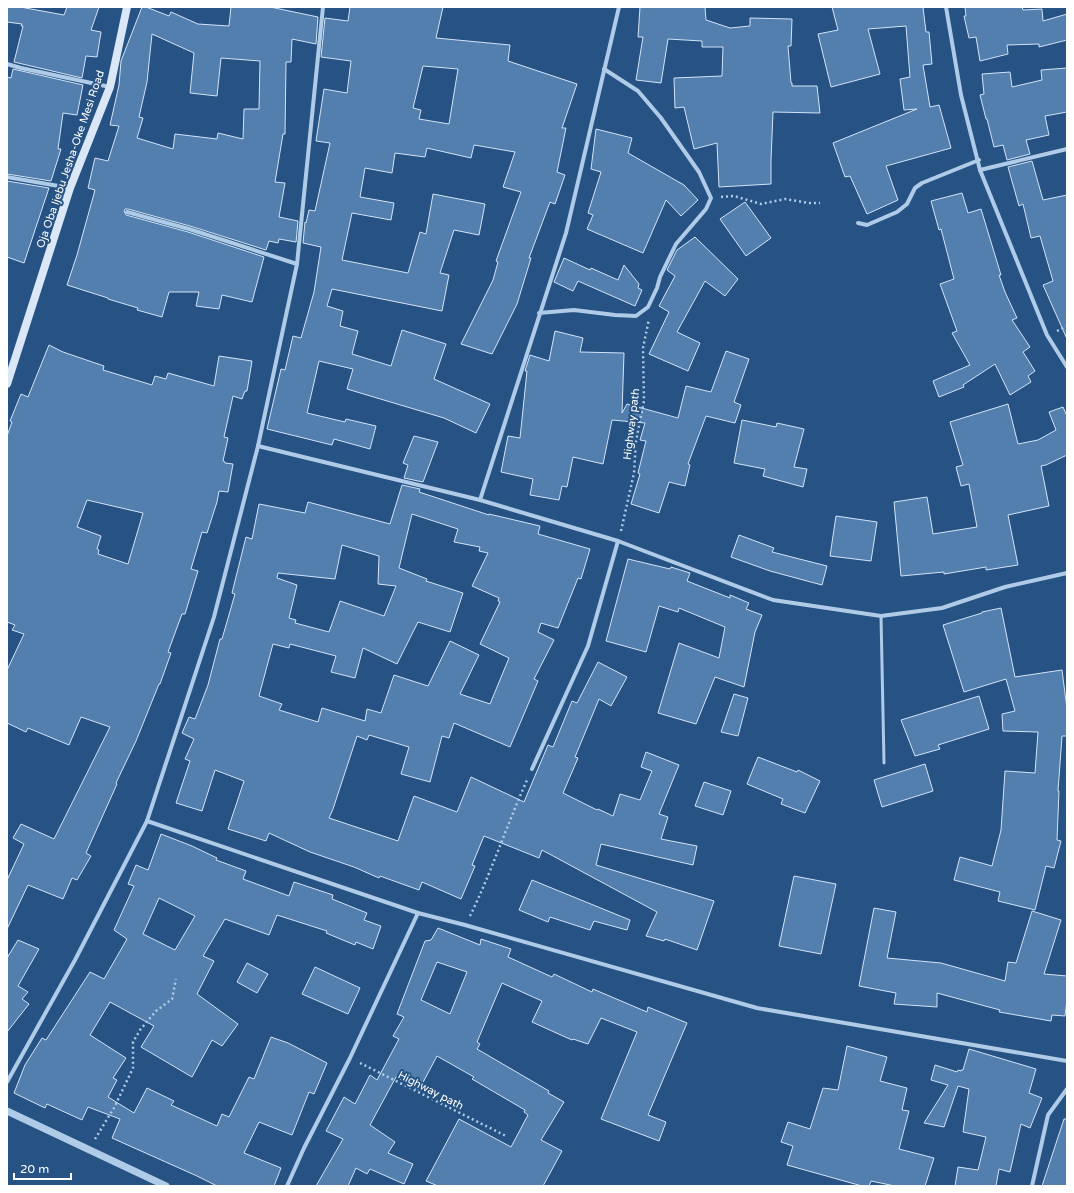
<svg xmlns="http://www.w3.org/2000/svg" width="1074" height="1193" font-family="'Varela Round',sans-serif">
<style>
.building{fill:#527fae;stroke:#d3e4f6;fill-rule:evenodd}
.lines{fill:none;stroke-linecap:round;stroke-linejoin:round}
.path{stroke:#afcbe8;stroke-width:2.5;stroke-dasharray:2 3;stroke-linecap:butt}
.service{stroke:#afcbe8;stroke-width:3}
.minor{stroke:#afcbe8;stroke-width:4}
.tertiary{stroke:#afcbe8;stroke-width:7}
.secondary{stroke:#d9e7f7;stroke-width:8}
.labels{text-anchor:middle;stroke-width:4;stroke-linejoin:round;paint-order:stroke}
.street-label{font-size:11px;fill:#fff;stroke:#265384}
</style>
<rect width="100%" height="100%" fill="#265384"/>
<g class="building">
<path d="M7,7H20L64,15L67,7H99L91,30L101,32L97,57L86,56L82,78L14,62L23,26H21L22,24L7,22Z"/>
<path d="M142,7H146L169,16L171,12L198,24L229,26L231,7H270L318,17L316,44L292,39L291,62H286L285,134H283L275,182L285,183L279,217L298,221L296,242L279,239L278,243L269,241L266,250L190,226L128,209H125L124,211L126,215L188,232L264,257L252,302L222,295L219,309L196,306L199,292H169L162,317L137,310L138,308L108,299V298L67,285L77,255L95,190L88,188L95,158L108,161L119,126L110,125L119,85L121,61ZM152,34L194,53L190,93L217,96L221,58L260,61L259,109H244L243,139L218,133L217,139L175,134L173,149L137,138L143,118L139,117L147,82Z"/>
<path d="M350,7H443L436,38L510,45L508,61L577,84L562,128H566L557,172L565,175L555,204L550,202L529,258H531L517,304L492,354L461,344L493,280L498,262L496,261L521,192L503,187L515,152L474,145L471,158L427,148L425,157L395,153L392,173L365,168L360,197L394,203L391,220L352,213L342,260L408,273L420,232L426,234L433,194L485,204L479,235L454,230L440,273L449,275L442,311L332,289L327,306L343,311L340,326L358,331L352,354L391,366L402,330L446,344L434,379L490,404L476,433L444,418L347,389L353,369L319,361L307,413L345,422L346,419L376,426L370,449L334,439L332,445L267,429L281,369L285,370L293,336L301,338L314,292L321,247L303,243L305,222L306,223L309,210L315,211L330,143L316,141L324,89L347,93L351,61L321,57L325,18L348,21ZM423,66L458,69L449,124L419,119L421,110L413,108Z"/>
<path d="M640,7H705L706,20L730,28L750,26V18L792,19L791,46H788L791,83H792V86H817L820,113L773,112L771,160V184L719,187L717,143L694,149L684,107L675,108L674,78L722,76L723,47H702V41L668,39L661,83L636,80L643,37H638Z"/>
<path d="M832,7H923L926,32H929L932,64L923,65L930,107L939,105L951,148L886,166L898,200L867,214L850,176L845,177L833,143L917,109L904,110L900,79L910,77L906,26L868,29L880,74L831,87L818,34L838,30Z"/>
<path d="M965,7H1022L1023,10L1042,9L1043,21L1067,14V40L1039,47V44L1007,45L1008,54L980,61L976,37L969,38L964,16H966Z"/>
<path d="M1067,68V112L1045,116L1049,135L1026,140L1030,154L1007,160L1003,145L994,147L987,119H986L980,95L984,94L982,74L1010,72L1012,87L1042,80L1041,70Z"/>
<path d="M13,69L83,85L77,115L63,113L58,149H61L51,181L7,174V77L11,78Z"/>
<path d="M596,129L632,138L628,153L684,185L698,200L681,216L666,200L643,253L587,229L593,215L588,213L601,172L591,169Z"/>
<path d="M1032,161L1043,200L1067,195V339L1043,285L1053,281L1040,236L1031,238L1023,204L1019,206L1008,167Z"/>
<path d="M7,181L49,188L24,263L7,257Z"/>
<path d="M962,193L968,213L981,209L1001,275H999L1005,292L1017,318L1012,320L1030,347L1023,352L1035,371L1028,376L1031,382L1010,395L995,364L963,385L964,387L939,397L933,381L970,365L952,333L957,331L940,284L954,279L941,229L939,230L931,201Z"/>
<path d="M745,202L771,238L746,256L720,219Z"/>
<path d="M695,237L738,279L725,296L705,281L677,332L700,343L688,371L649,354L669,312L659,306L675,276L667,270L677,250Z"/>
<path d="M564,258L590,270L591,268L618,280L624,265L639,284L638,288L642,290L635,306L578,281L573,291L554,282Z"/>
<path d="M555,331L583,338L580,352L624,353L622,413L627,404L678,418L686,386L711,392L726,351L749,359L734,402L741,405L735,423L706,416L688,464L690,465L685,486L669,482L659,513L631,504L640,474L638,473L646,441L640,440L645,423L612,420L603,464L573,457L567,487L562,486L559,500L530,495L533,479L501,472L508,436L520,438L527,371H525L530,355L549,361Z"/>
<path d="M49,345L63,352L104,366L103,370L152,385L155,376L166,379L168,373L214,386L219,356L252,361L247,391H245L242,399L233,396L224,437L228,438L223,461L225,462V463L233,464L228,492L219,491L217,502L207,533L202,532L191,569L198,571L185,614H182L168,652L171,653L160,684H159L136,741L116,783L117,784L86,853L91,856L77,880L72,878L63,899L28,885L7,929V880L24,844L13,838L21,824L54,839L110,727L81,717L69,745L28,728L26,732L7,723V670L24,634L12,630L15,625L7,622V436L12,422L10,421L21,394L28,397ZM87,500L143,513L128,564L98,554L99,550L97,549L101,536L77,527Z"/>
<path d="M1008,404L1018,444L1038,440L1056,430L1049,412L1063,407L1067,416V455L1046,465L1041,466L1049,506L1008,515L1018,565L986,570V567L944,574V572L901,576L894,502L927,497L933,534L977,527L969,484L961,486L956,467L963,465L950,422Z"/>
<path d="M742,420L776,427L777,423L804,429L794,467L807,469L803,487L763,476L765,469L734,463Z"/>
<path d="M414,436L438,442L423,482L404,478L408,465L403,463Z"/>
<path d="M402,485L420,489L419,492L489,515V514L540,526L538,534L590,549L581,579L578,578L558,628L541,623L538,632L554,640L534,679L538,681L510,747L454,723L449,738L442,736L430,782L401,774L409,747L369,735L367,740L357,736L333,809L329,818L398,841L414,796L457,812L471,777L524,802L548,745L553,747L572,701L577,703L598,662L627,677L611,706L599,699L575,757L578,758L563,793L597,810L598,809L613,816L620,794L640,800L652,771L641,767L646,752L679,765L659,814L668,817L661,839L697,846L693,865L601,844L596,865L714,901L697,950L665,939L664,941L646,936L657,912L542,850L539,858L484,836L472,865L475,866L461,899L422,882L419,890L380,876L379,878L354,867L310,852L269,833L266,841L228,829L244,781L215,770L202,811L176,803L190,761L185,759L194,739L182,733L189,717L195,719L208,685L220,639H222L235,594L232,593L246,537L252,539L259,504L305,513L308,502L390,524ZM412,514L458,529L454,542L480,547L479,551L488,553L472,586L499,598L498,601L500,602L480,644L509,658L490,704L460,694L479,655L450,641L428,686L394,675L381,713L367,709L365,721L322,708L318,722L279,710L282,704L259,696L273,644L289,648L290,644L336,656L331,672L355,678L363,648L397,664L418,622L450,632L463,593L426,581L427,579L399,568ZM342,545L379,556L378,584L396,586L384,616L340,601L329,632L295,623L296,620L289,618L297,585L277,578L278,573L335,579Z"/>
<path d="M836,516L877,522L871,561L830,556Z"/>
<path d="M739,535L774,548L772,552L827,566L822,585L770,571L731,557Z"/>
<path d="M628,559L670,569L671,567L690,573L687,581L730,598V595L749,603L746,609L762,615L755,632L744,687L715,677L696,724L658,713L679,643L719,658L725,627L679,608L678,612L659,606L646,652L606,641Z"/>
<path d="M1001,608L1015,677L1062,670L1067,709V736H1062L1058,791H1059L1057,840L1061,841L1054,868L1046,866L1035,910L998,901L1000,892L954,880L960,857L992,866L1001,830L1005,771L1035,773L1038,732L1003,731L1002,714L1015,711L1006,679L964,692L943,625L982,613V612Z"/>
<path d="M734,694L748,698L738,736L721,732Z"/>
<path d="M979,696L989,729L938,745L940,749L915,756L901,720Z"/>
<path d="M758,757L797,772L798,770L820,781L805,813L781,804L783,799L747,784Z"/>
<path d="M925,764L933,791L882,807L874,780Z"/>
<path d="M704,782L731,791L723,815L695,806Z"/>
<path d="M161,834L192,846L217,858L216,860L246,871L243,879L289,896L294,882L333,895L332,899L367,913L364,920L381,926L373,949L356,942L355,945L326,933L327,931L277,915L269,935L225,919L203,956L214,961L197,994L238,1024L222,1046L212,1040L192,1077L141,1047L154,1026L110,1002L90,1035L126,1058L113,1078L117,1080L108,1097L134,1113L147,1088L174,1101L171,1105L217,1126L222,1114L229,1117L249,1077L254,1079L271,1037L288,1043L327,1063L314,1094L309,1092L292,1135L259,1122L244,1153L281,1168L274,1186H217L197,1176L112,1138L120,1119L88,1107L82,1120L47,1104L45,1108L14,1093L25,1065L42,1038L46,1040L90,972L104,979L127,939L114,930L134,886L128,884L136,865L148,870ZM159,898L195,916L175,950L143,934Z"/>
<path d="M794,876L836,884L821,954L779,946Z"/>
<path d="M532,880L630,920L627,930L594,921L590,930L550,917L548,922L519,910Z"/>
<path d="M874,908L896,912L887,958L941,963L1005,981L1008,962L1016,963L1032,911L1061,920L1044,974L1067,976V1000L1065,1016L1052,1015L1051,1021L999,1012L1000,1010L937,993V1007L894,1004L896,993L859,986Z"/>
<path d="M438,928L480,945L481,939L511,949L508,957L552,977L554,974L592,992L593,989L647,1012L648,1007L687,1023L648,1115L666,1122L659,1141L601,1119L637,1032L601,1018L588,1044L573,1039L572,1040L532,1022L542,1001L502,983L477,1042L480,1044L477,1049L549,1091L548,1093L564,1102L541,1140L562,1151L543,1186H438L426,1181L459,1119L511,1147L528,1115L524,1112L525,1110L472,1079L474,1077L437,1056L419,1090L396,1077L370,1125L395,1142L388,1153L413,1164L404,1184L370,1169L367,1174L356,1168L348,1186H316L343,1139L326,1131L344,1097L355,1104L370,1075L377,1080L399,1039L393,1036L404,1017L397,1014L425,941L431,940ZM437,962L467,972L450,1014L421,1000Z"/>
<path d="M18,940L39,949L18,986L28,992L22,999L29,1004L7,1032V958Z"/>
<path d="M247,963L268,974L257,993L237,982Z"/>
<path d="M315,967L360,988L348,1014L302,994Z"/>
<path d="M847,1046L887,1057L880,1081L907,1088L902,1110L909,1111L899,1149L934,1158L925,1186H895L871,1181L869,1186H862L787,1165L793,1146L781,1142L788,1122L810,1129L823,1088L838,1090Z"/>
<path d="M969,1049L1036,1069L1029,1093L1042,1098L1030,1128L1021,1124L1010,1172L999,1169L996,1186H955L958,1167L978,1170L986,1137L963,1132L969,1089L958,1086L944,1127L924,1123L948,1085L931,1080L935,1065L957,1072L958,1070L961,1071V1070H963Z"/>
<path d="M1064,1119H1067V1186H1042Z"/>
</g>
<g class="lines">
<g class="path">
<path d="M721,197L734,196L761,204L785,199L809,203H820"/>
<path d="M1057,331L1067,326"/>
<path d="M621,531L634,473L636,441L644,401L643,348L649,319"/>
<path d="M470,916C492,871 507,824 528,778"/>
<path d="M360,1063L506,1136"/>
<path d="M95,1139L114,1108L133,1068V1042L140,1030L156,1011L172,999L176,979"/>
</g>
<path class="service" d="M881,616L884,763"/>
<g class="minor">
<path d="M946,7L961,95L980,170L1047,335L1067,367"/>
<path d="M7,64L21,68L110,87"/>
<path d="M980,170L1067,149"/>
<path d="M7,177L70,188"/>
<path d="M127,212L189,229L297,264"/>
<path d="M858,223L867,225L897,212L907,204L915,188L922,183L979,160"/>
<path d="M539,313L574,310L615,315L636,316L648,307L657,288L660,277L676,244L706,209L711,198L699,172L661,118L638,91L604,69"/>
<path d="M258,446L480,500L618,541L773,600L881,616L942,608L1005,587L1067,573"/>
<path d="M480,500L566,233L619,7"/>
<path d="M532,769L588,646L618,541"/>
<path d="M147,821L418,913L465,925L757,1008L1067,1061"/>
<path d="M7,1082L75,960L147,821L214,617L258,446L297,264L323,7"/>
<path d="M287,1186L304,1148L350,1058L418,913"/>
<path d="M1032,1186L1048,1115L1067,1089"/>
</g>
<path class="tertiary" d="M7,1111L166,1186"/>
<path class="secondary" d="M7,384L70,188L110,87L127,7"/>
</g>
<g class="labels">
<g class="street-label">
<text transform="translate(70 159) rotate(-71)" y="4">Oja Oba Ijebu Jesha-Oke Mesi Road</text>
<text transform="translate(631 424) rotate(-83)" y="4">Highway path</text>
<text transform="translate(431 1090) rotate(27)" y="4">Highway path</text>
</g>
</g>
<rect width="1074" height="1193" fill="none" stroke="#ffffff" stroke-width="16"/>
<path d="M14 1173v6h57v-6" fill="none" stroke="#ffffff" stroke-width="2"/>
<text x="20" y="1173" font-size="12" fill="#ffffff" stroke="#265384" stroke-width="3" paint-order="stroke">20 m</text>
</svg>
